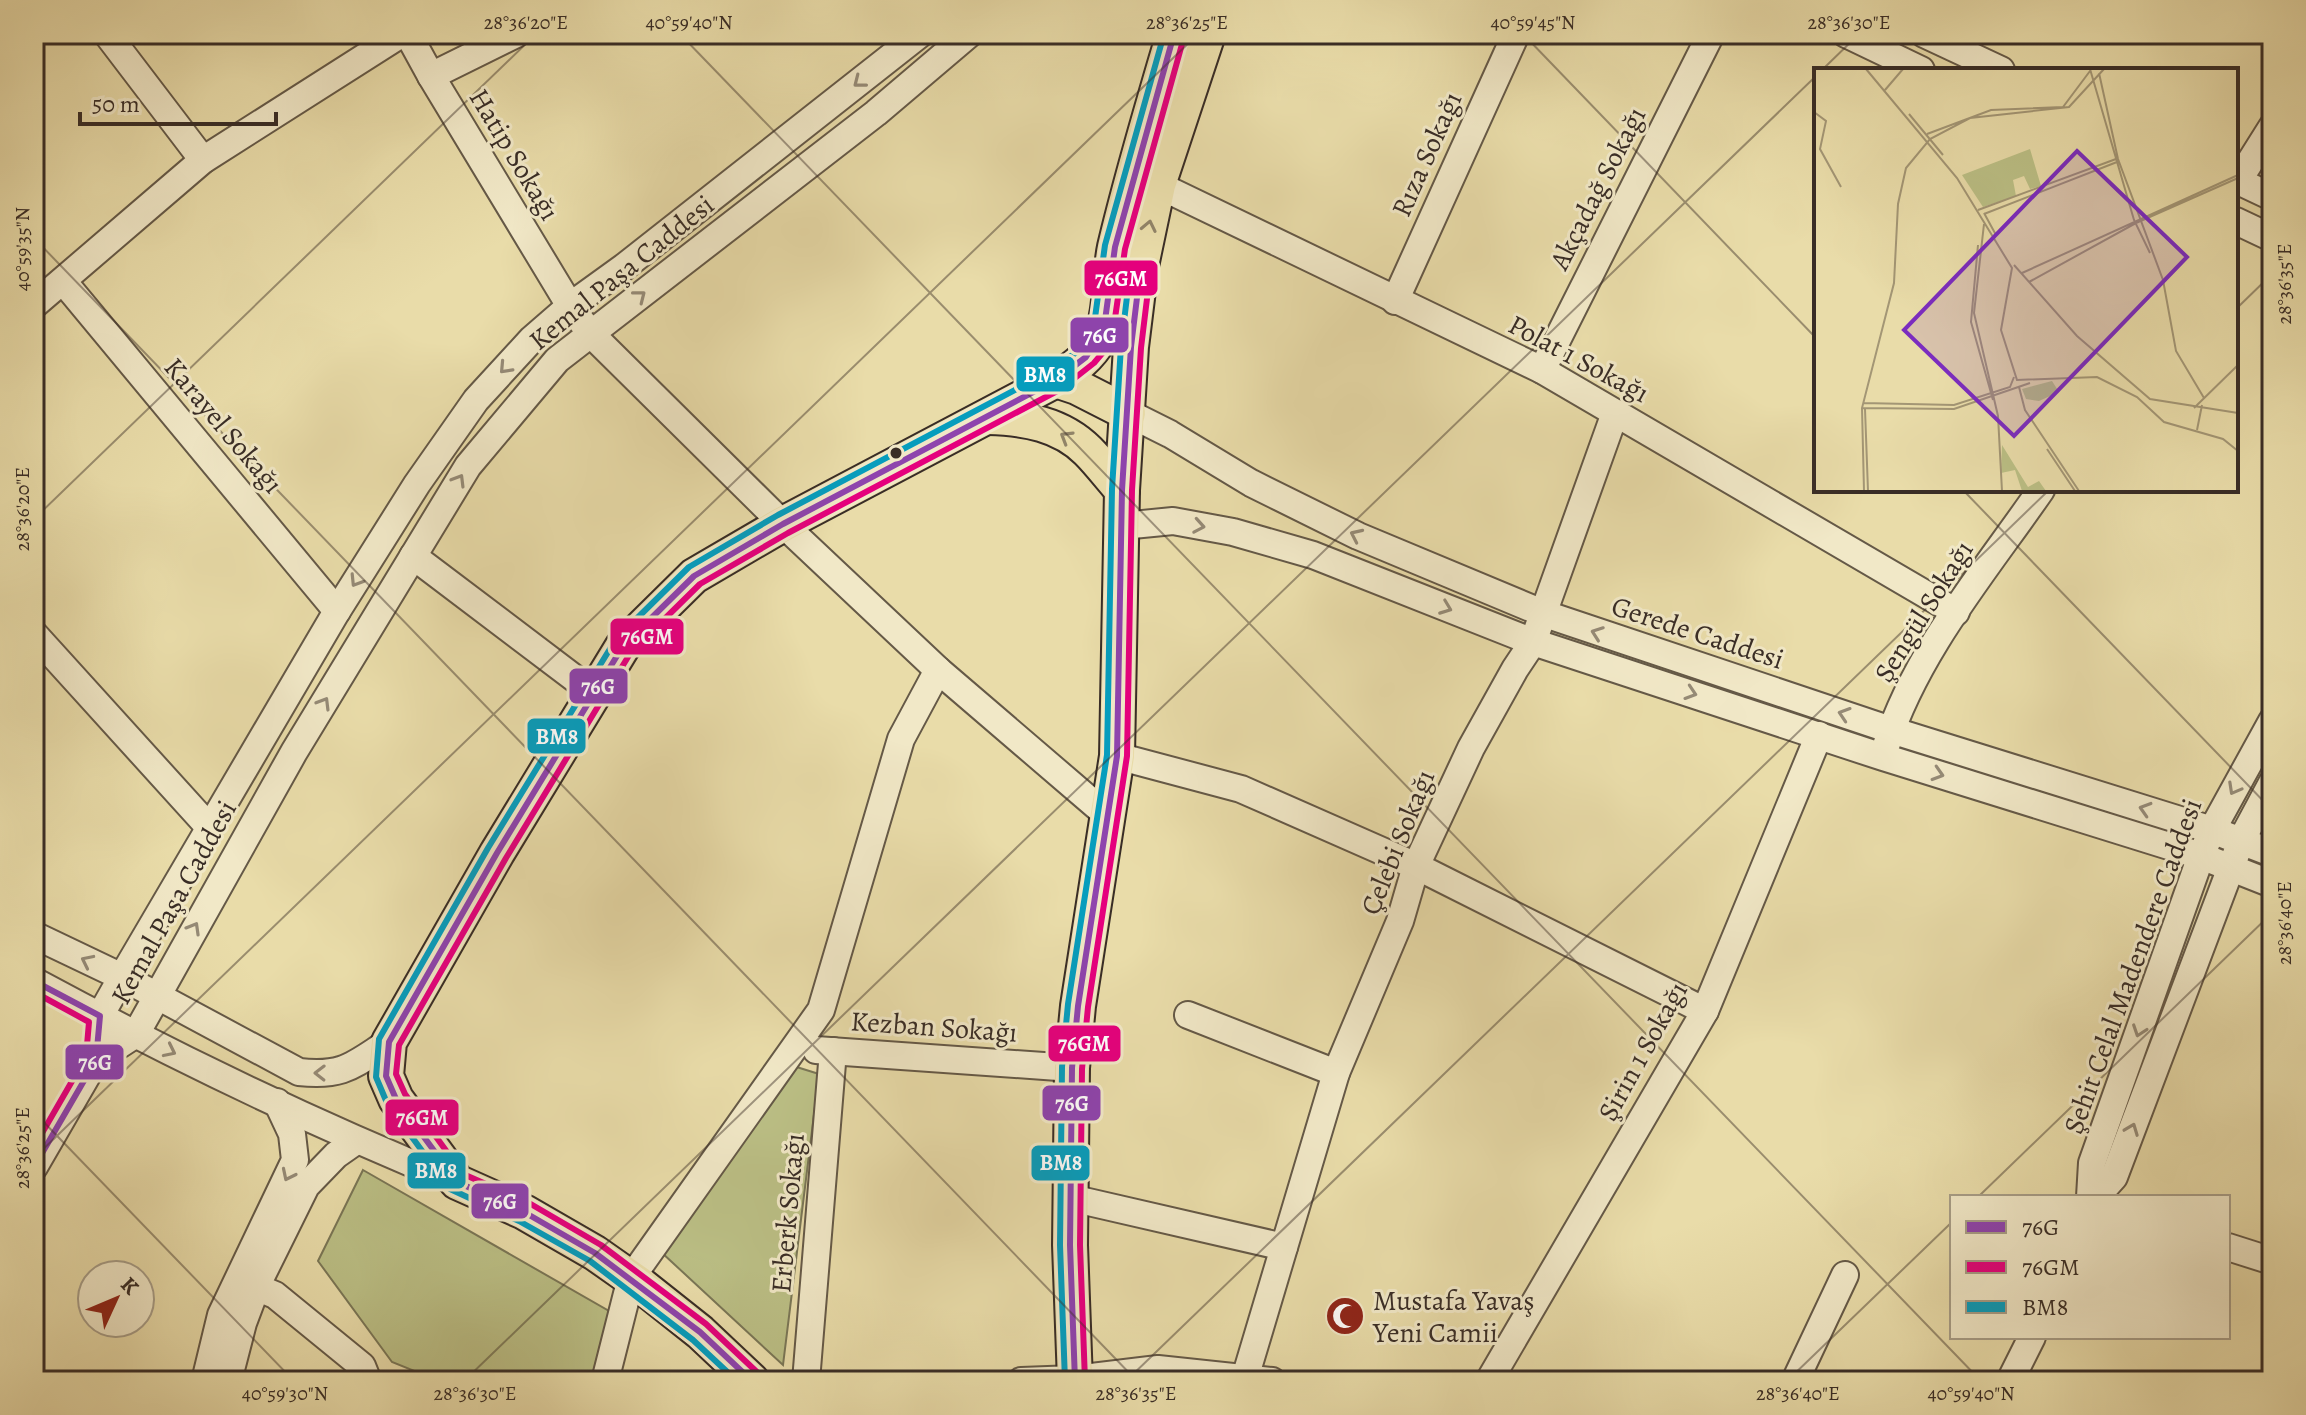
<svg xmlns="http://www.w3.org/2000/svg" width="2306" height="1415" font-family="Alegreya,serif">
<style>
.green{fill:#bbbf85;stroke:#7a7656;stroke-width:2}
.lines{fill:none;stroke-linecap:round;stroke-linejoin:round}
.minor-casing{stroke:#655947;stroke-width:30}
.major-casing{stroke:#392d26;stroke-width:38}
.minor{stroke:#f1e8c7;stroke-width:26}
.major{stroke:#e9dca9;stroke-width:34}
.bus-1-casing{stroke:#f1e8c7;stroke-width:12}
.bus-2-casing{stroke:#f1e8c7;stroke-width:12}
.bus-3-casing{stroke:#f1e8c7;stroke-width:12}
.bus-1{stroke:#8e44ad;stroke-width:6}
.bus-2{stroke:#e5007d;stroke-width:6}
.bus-3{stroke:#069dbd;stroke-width:6}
.oneway{stroke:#958a76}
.oneway2{stroke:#918468}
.ticks{fill:none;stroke:#392d26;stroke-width:2;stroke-opacity:0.45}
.bus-dot{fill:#392d26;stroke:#f1e8c7;stroke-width:3}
.labels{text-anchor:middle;stroke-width:6;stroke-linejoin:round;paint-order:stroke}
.street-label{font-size:28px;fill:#392d26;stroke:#f1e8c7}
.poi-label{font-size:28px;fill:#392d26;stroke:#f1e8c7;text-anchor:start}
.inset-road{fill:none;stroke:#a39675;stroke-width:2}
.view{fill:#7b2cbf;fill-opacity:0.15;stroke:#7b2cbf;stroke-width:4}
.inset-edge{fill:none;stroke:#392d26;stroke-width:4}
.line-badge{stroke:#f1e8c7;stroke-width:3}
.badge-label{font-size:22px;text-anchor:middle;font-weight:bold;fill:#fff}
.neatline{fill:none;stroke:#392d26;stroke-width:3}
.ticks-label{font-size:20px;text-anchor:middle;fill:#392d26}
</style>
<rect width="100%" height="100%" fill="#e9dca9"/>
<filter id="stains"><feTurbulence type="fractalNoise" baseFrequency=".0025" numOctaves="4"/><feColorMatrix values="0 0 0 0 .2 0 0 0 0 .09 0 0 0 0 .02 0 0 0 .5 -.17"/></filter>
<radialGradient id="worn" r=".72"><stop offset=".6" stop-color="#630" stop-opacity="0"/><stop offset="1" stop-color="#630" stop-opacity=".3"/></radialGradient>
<g class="green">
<path d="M787,1064L819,1074L783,1365L660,1251Z"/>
<path d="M363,1170L609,1311L591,1381H439L392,1362L318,1261Z"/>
</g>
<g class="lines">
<g class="minor-casing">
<g id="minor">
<path d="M107,34L203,160"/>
<path d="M408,34L431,76L570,306L591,334L783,524L938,670L1107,815"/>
<path d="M1846,34L1921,70"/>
<path d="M1924,34L2001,70"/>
<path d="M431,76L516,34"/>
<path d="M2236,180L2272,197"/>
<path d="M2238,181L2272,127"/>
<path d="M1158,185L1542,370L1956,612"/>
<path d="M2236,221L2272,238"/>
<path d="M63,281L337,611"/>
<path d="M1395,301L1516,34"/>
<path d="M34,305L203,160L401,34"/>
<path d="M1542,370L1711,34"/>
<path d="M1128,413L1170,434L1251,483L1358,536L1545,614L1891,730L2212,830L2272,853"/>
<path d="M1122,526L1173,521L1233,532L1313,555L1533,642L1883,757L2201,856L2272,884"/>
<path d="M413,556L594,693"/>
<path d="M34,634L209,827"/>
<path d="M1886,746C1916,652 1985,571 2041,490"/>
<path d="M1117,756L1241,789L1416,866L1705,1011"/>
<path d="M34,935L122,977L299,1072C344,1077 353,1065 389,1042"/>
<path d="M34,981C171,1055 312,1123 457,1182"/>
<path d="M1188,1015L1336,1073"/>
<path d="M816,1050L1072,1068"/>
<path d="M96,1060L136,1034L294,752L468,466L557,360L876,113L969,34"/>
<path d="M34,1167L96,1060L100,1016L122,977L337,611L417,484L476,400L532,339L570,306L624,267L920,34"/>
<path d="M2090,1197L2092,1163L2201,856L2212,830L2272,721"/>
<path d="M2096,1197L2114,1177L2241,841L2272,783"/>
<path d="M1071,1198L1284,1247"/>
<path d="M2228,1247L2272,1261"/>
<path d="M242,1281L275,1295L362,1366L368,1381"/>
<path d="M1245,1378L1336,1073L1400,921L1416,866L1471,748L1515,669L1533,642L1615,413"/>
<path d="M205,1381L221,1315L295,1160L292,1134L277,1102"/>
<path d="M228,1381L243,1323L258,1283L306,1186L336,1155L356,1141"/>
<path d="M605,1381L631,1278L821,1010L901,739L938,670"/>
<path d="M806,1381L833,1051"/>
<path d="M1021,1381L1075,1379L1158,1369L1272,1381"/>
<path d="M1489,1381L1705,1011L1819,735"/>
<path d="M1795,1381L1845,1275"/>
<path d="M2010,1381L2032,1337"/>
</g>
</g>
<g class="major-casing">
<g id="major">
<path d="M1056,380L1077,387L1128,413"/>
<path d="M988,417C1025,418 1061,424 1088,451C1100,463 1111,478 1122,490"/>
<path d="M752,1381L700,1332L642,1286L595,1253L524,1212L457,1182L396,1099L386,1076L389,1042L497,853L623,646L694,576L783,524L1056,380C1073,369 1090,357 1100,338C1112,314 1109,275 1115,247C1132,175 1153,105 1174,34"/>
<path d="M1075,1381L1070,1245L1072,1068L1078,1006L1117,756L1122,490L1131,347L1141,266L1158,185L1208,34"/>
</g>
</g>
<use href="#minor" class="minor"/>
<use href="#major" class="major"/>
<g class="bus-1-casing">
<g id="bus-1">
<path d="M34,981L100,1016L96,1060L34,1167"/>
<path d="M752,1381L700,1332L595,1253L524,1212L457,1182L396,1099L386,1076L389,1042L497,853L623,646L694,576L783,524L1056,380L1086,357L1104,328L1115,247L1174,34"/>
<path d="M1075,1381L1070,1245L1072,1068L1078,1006L1117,756L1122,490L1131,347L1140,273"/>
</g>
</g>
<g class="bus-2-casing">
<g id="bus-2">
<path d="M34,992L89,1022L86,1057L34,1147"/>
<path d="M759,1374L706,1324L601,1245L529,1203L463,1174L405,1094L396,1074L399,1045L506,858L631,652L700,584L788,533L1061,389L1094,363L1105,350L1113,332L1125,249L1184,37"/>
<path d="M1085,1381L1080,1245L1082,1069L1088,1007L1127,756L1132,490L1141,348L1150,274"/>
</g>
</g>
<g class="bus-3-casing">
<g id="bus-3">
<path d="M737,1381L693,1340L590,1261L519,1221L450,1189L387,1103L376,1077L379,1039L488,848L616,639L689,567L778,515L1051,371L1079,350L1094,325L1105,245L1164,34"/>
<path d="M1065,1381L1060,1245L1062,1067L1068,1004L1107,755L1112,489L1121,346L1130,272"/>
</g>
</g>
<use href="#bus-1" class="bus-1"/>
<use href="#bus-2" class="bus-2"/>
<use href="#bus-3" class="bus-3"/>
</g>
<defs><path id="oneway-chevron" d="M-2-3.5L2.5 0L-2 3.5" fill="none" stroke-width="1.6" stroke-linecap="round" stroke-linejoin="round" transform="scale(2)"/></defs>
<g class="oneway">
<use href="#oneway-chevron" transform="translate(859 82) rotate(142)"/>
<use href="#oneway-chevron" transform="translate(640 296) rotate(-38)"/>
<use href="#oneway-chevron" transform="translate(505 368) rotate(133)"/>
<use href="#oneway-chevron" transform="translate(459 480) rotate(-59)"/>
<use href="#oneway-chevron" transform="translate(1199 526) rotate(10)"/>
<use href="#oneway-chevron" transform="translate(1356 535) rotate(-155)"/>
<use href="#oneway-chevron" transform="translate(356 581) rotate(122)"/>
<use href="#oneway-chevron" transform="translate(1446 608) rotate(21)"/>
<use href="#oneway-chevron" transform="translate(1597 633) rotate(-160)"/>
<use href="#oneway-chevron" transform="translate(1691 693) rotate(18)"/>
<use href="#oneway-chevron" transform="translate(324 703) rotate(-59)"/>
<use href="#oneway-chevron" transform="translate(1844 714) rotate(-162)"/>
<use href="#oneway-chevron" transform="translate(1938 774) rotate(17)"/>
<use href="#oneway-chevron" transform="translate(2234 789) rotate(119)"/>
<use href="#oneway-chevron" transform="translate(2145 809) rotate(-163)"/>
<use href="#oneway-chevron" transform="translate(194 928) rotate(-60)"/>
<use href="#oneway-chevron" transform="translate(87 961) rotate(-154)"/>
<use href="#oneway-chevron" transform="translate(2139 1031) rotate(109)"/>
<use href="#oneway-chevron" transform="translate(170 1051) rotate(26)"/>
<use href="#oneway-chevron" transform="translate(320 1073) rotate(-179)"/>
<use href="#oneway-chevron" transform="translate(2132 1129) rotate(-69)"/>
<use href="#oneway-chevron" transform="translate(288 1175) rotate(116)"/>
</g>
<g class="oneway2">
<use href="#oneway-chevron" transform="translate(1149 226) rotate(-78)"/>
<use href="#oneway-chevron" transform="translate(1066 437) rotate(-149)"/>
</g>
<path class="ticks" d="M680,34L1981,1381M1523,34L1816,338M1822,70L1859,34M34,238L1137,1381M2236,309L2272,274M1963,490L2272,810M34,519L536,34M34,1112L294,1381M34,1158L1198,34M1978,1197L2272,913M464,1381L1816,76M1126,1381L2049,490M1787,1381L1952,1222"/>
<defs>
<g id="mosque-disc" transform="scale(2)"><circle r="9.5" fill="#8f2418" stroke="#f1e8c7"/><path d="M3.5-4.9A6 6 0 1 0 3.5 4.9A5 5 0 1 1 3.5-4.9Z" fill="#fff"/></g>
</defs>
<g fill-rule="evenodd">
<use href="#mosque-disc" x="1345" y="1316"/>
</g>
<circle class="bus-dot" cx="896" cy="453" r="7"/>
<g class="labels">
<g class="street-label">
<text transform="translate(515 154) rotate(59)" y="10">Hatip Sokağı</text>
<text transform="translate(1426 154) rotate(-66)" y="10">Rıza Sokağı</text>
<text transform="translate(1597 188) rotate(-63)" y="10">Akçadağ Sokağı</text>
<text transform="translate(621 272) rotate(-39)" y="10">Kemal Paşa Caddesi</text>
<text transform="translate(1579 358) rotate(28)" y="10">Polat 1 Sokağı</text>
<text transform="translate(224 425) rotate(50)" y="10">Karayel Sokağı</text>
<text transform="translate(1923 611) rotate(-58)" y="10">Şengül Sokağı</text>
<text transform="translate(1698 632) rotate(18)" y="10">Gerede Caddesi</text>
<text transform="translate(1397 842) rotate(-68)" y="10">Çelebi Sokağı</text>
<text transform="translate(173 902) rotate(-61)" y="10">Kemal Paşa Caddesi</text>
<text transform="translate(2132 966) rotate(-70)" y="10">Şehit Celal Madendere Caddesi</text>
<text transform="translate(934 1026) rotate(4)" y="10">Kezban Sokağı</text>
<text transform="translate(1642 1051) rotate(-61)" y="10">Şirin 1 Sokağı</text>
<text transform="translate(787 1213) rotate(-85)" y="10">Erberk Sokağı</text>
</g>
<g class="poi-label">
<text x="1373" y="1310">Mustafa Yavaş<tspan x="1373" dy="32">Yeni Camii</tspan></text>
</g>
</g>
<g transform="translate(1814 68)">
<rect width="424" height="424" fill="#e9dca9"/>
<path d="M216,81L227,118L216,121L210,108L199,112L202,128L169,139L148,107ZM238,313L245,324L225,333L212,331L208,321ZM188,377L214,419L225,413L232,423H208L201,402L187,405Z" fill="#bbbf85"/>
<path class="inset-road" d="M52,1L143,110L198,200L187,262L203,312L283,309L323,329L350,354L409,371L424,383M276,1L320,152L336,185M285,5L304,91L349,212L362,283L390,330M71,22L89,1M0,44L12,53L6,81L27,119M95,46L129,87M113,66L177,42L249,39L276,3M164,142L302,91M170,145L182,167M170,146L303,94M170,156L160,245L184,348L188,423M164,177L157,254L179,332M200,197L263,268L336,331L424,345M208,205L424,107M215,214L322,155L424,110M205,319L211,342L265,423M49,335L140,337L196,319L200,309M48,340L140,341L216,315M380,340L424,297M51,341L54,423M383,362L388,337M233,381L261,423M50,423L48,340L80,215L84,136L92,100L116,71L156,50L255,39L290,1"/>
<path class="view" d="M263,83L373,189L200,368L90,262Z"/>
<rect width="424" height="424" class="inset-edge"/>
</g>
<g class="line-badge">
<rect x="1083" y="259" width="76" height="38" rx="8" fill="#e5007d"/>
<rect x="1069" y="316" width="61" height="38" rx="8" fill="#8e44ad"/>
<rect x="1015" y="355" width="61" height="38" rx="8" fill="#069dbd"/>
<rect x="609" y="617" width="76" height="39" rx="8" fill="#e5007d"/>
<rect x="568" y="667" width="61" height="38" rx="8" fill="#8e44ad"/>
<rect x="526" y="717" width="61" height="38" rx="8" fill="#069dbd"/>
<rect x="1047" y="1024" width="75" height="39" rx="8" fill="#e5007d"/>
<rect x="64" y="1043" width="61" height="38" rx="8" fill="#8e44ad"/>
<rect x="1041" y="1084" width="61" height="38" rx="8" fill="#8e44ad"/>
<rect x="384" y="1098" width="76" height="39" rx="8" fill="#e5007d"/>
<rect x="1030" y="1144" width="61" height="38" rx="8" fill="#069dbd"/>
<rect x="406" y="1151" width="61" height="39" rx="8" fill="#069dbd"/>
<rect x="470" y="1182" width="60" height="38" rx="8" fill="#8e44ad"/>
</g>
<g class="badge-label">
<text x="1121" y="286">76GM</text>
<text x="1100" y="343">76G</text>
<text x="1045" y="382">BM8</text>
<text x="647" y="644">76GM</text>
<text x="598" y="694">76G</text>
<text x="557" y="744">BM8</text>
<text x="1084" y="1051">76GM</text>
<text x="95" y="1070">76G</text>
<text x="1072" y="1111">76G</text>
<text x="422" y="1125">76GM</text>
<text x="1061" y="1170">BM8</text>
<text x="436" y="1178">BM8</text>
<text x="500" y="1209">76G</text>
</g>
<rect width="2306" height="1415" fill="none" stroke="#e9dca9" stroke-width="88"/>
<rect x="1950" y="1195" width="280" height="144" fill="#f1e8c7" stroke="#a79d87" stroke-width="2"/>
<rect x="1966" y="1221" width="40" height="12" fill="#8e44ad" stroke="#a79d87" stroke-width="2"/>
<text x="2022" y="1235" font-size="24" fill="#392d26">76G</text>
<rect x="1966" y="1261" width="40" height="12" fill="#e5007d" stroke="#a79d87" stroke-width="2"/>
<text x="2022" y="1275" font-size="24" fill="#392d26">76GM</text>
<rect x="1966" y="1301" width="40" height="12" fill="#069dbd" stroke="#a79d87" stroke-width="2"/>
<text x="2022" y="1315" font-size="24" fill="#392d26">BM8</text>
<g transform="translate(116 1299) rotate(46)"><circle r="38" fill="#f1e8c7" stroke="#a79d87" stroke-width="2"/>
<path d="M0-6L14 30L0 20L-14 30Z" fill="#8f2418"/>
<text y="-12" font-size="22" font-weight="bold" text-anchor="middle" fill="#392d26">K</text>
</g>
<path d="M80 112v12h196v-12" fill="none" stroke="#392d26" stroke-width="4"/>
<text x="92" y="112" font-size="24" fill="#392d26" stroke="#f1e8c7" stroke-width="6" paint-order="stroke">50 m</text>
<rect x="44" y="44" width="2218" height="1327" class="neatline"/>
<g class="ticks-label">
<text x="526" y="29">28°36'20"E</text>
<text x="689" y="29">40°59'40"N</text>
<text x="1187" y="29">28°36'25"E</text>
<text x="1533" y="29">40°59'45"N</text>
<text x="1849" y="29">28°36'30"E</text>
<text transform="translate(22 249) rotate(-90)" y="7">40°59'35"N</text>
<text transform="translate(2284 284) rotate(-90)" y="7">28°36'35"E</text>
<text transform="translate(22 509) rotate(-90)" y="7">28°36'20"E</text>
<text transform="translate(2284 923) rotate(-90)" y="7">28°36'40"E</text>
<text transform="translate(22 1148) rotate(-90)" y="7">28°36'25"E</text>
<text x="285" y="1400">40°59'30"N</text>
<text x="475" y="1400">28°36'30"E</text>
<text x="1136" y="1400">28°36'35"E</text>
<text x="1798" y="1400">28°36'40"E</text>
<text x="1971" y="1400">40°59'40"N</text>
</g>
<rect width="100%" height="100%" filter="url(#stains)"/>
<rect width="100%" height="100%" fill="url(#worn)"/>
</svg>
